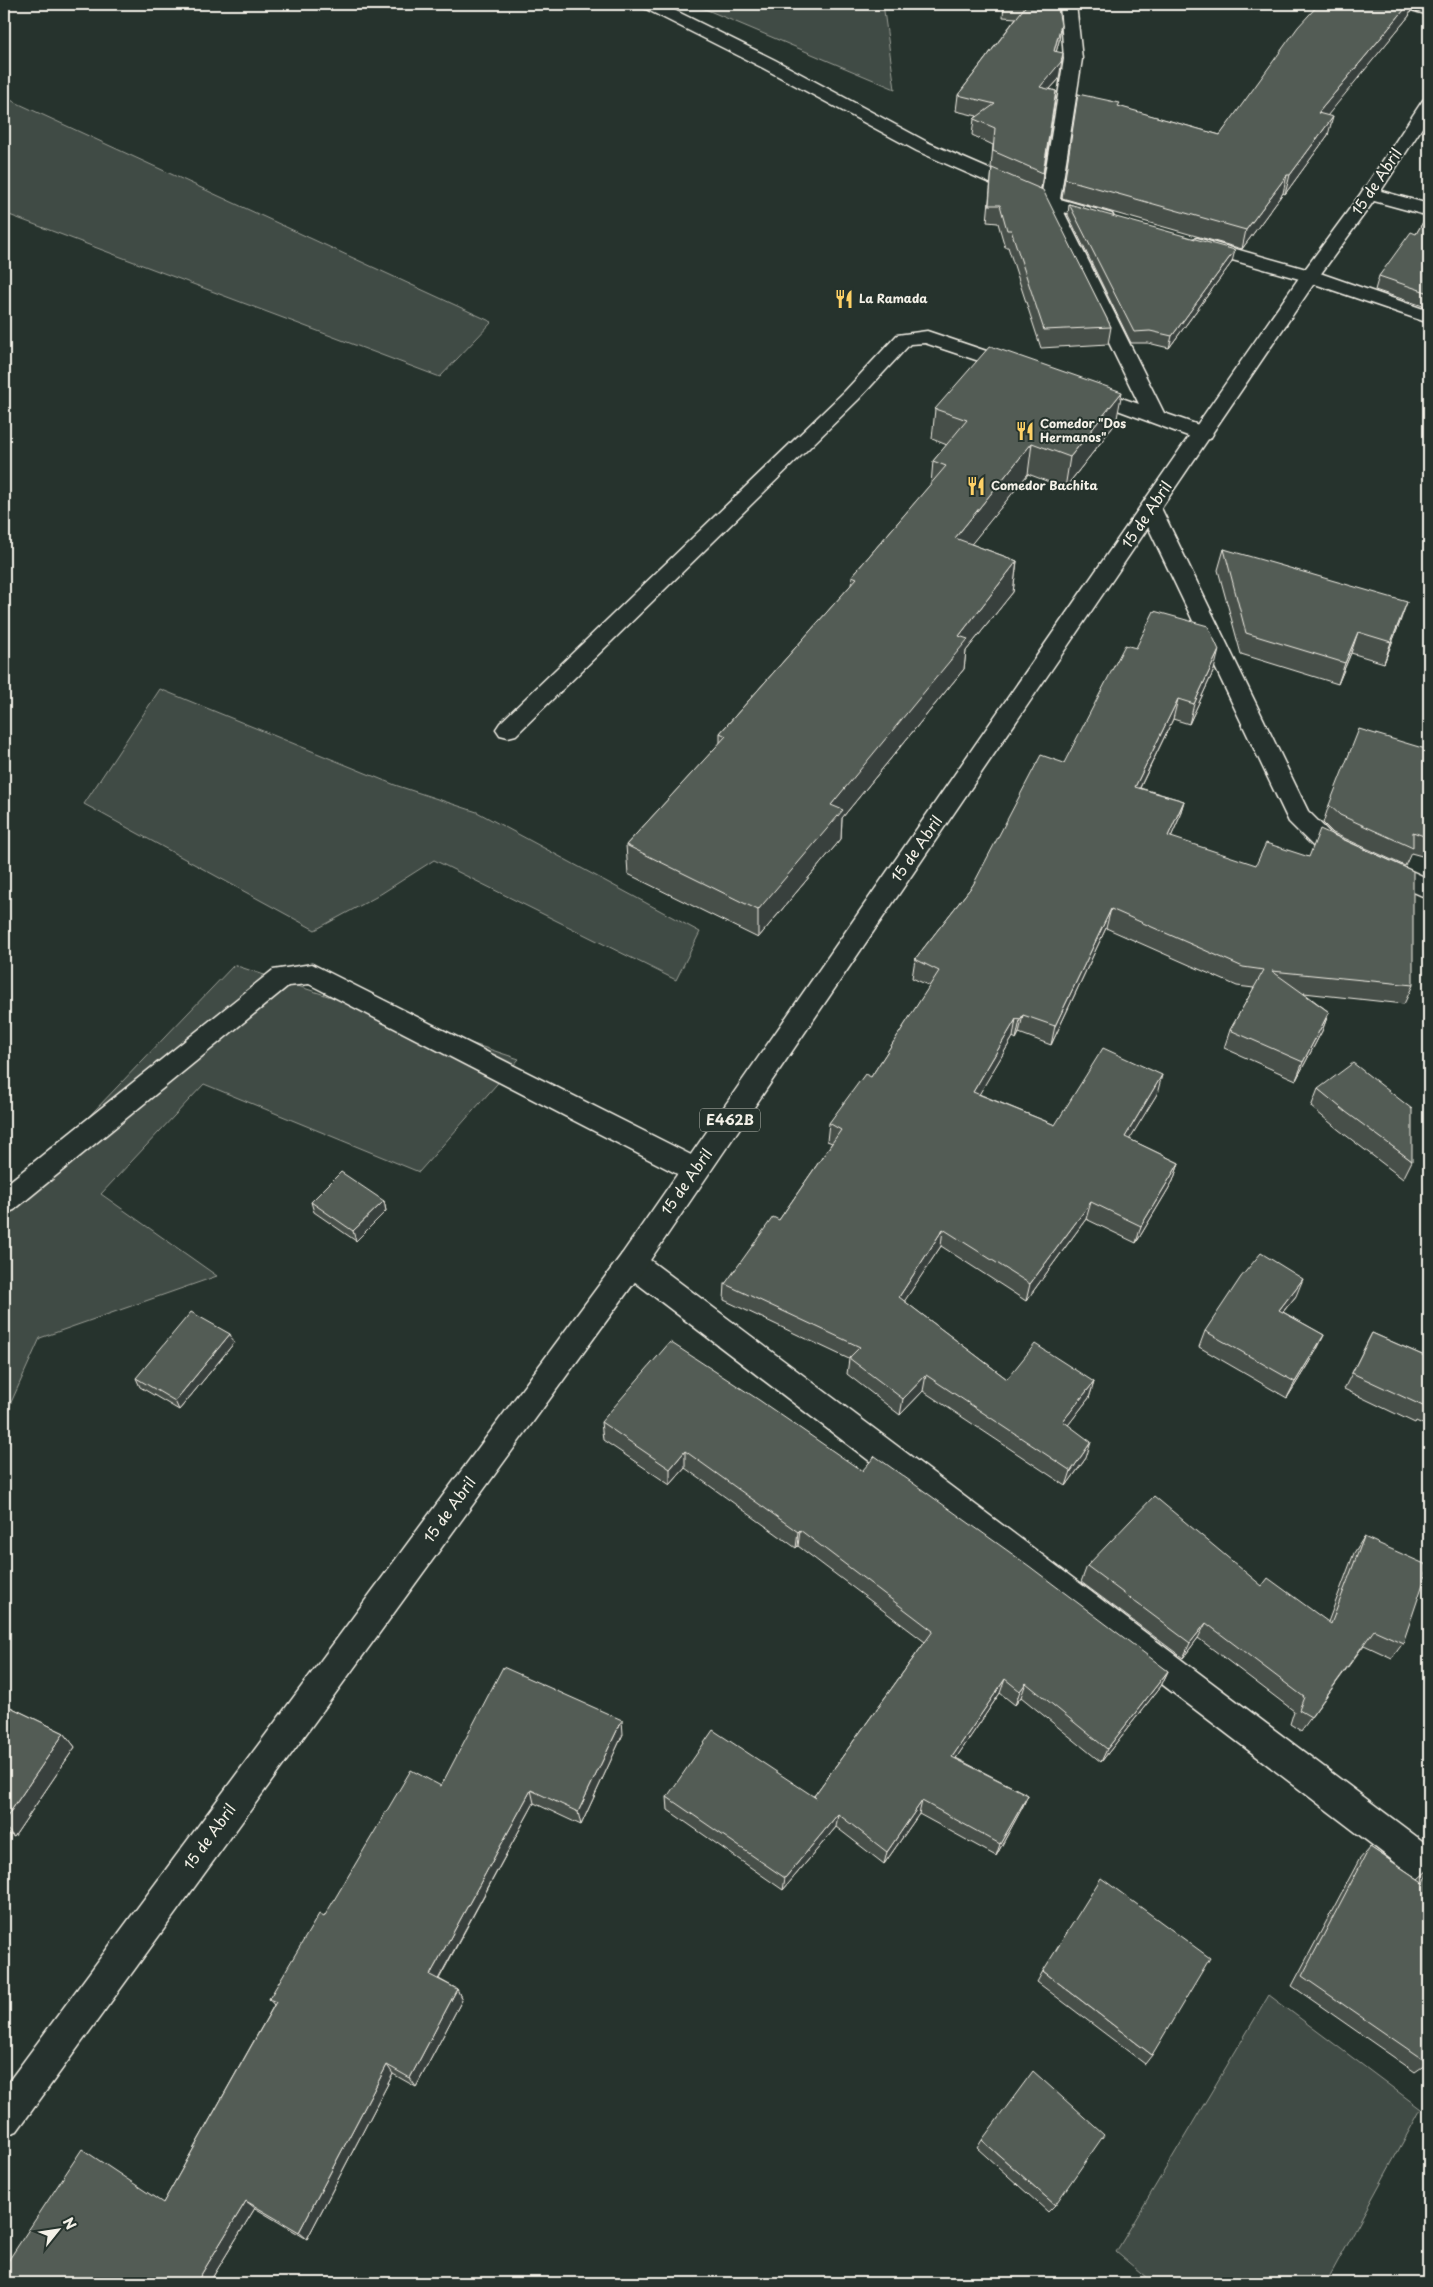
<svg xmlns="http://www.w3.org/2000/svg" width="1433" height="2287" font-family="'Playpen Sans',sans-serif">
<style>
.green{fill:#414b45;stroke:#9a9e96}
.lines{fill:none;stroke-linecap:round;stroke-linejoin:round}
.minor-casing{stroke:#f4f1e8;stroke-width:3}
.major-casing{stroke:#f4f1e8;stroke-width:3}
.minor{fill:#26332d;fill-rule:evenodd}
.major{fill:#26332d;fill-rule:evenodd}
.wall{fill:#474f49;stroke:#f4f1e8}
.shaded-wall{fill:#39403c;stroke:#f4f1e8}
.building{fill:#525c55;stroke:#f4f1e8}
.labels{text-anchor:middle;stroke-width:4;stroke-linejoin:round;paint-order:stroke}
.far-poi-label{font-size:12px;font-weight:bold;fill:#f4f1e8;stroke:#26332d;text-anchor:start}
.shield{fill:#26332d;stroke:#b6b8b0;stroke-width:1}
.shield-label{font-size:14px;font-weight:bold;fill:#f4f1e8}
.street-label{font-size:15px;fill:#f4f1e8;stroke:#26332d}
</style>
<rect width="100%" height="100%" fill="#26332d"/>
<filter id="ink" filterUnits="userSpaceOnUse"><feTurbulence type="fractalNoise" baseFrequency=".02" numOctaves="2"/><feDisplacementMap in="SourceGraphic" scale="10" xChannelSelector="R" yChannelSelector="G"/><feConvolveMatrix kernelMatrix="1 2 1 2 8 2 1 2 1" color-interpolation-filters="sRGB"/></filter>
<g filter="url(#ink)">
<g class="green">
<path d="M693,4H883L895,89Z"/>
<path d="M4,97L492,322L440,377L4,213Z"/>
<path d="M160,689L395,785L477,812L700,932L676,980L434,860L376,897L315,930L84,804Z"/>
<path d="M234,965L519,1059L419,1172L204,1084L101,1194L217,1276L40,1338L4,1418V1205Z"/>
<path d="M1269,1995L1421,2109L1326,2283H1153L1116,2252Z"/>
</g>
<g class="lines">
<g class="minor-casing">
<g id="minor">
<path d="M642,4H662L775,60L929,143L1042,192L1064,59L1060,4H1076L1082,59L1060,199L1112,214L1114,218L1112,222L1105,224L1064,212L1164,413L1210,429L1213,434L1210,439L1203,440L1196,439L1077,395L1074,391L1077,387L1084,385L1139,404L1042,206L917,151L763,68L644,8Z"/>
<path d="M1402,4L1429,5V15L1404,8Z"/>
<path d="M1370,188L1429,204V216L1363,198L1361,194L1363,190Z"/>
<path d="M1197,238L1317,272L1429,311V323L1303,280L1190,248L1187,244L1190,240Z"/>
<path d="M927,331L1025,364L1028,368L1025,372L1018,374L925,343L910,344L859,399L516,735L508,737L500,735L496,729L500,723L845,391L897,335Z"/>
<path d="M1151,503L1159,505L1162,510L1308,811L1332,835L1429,879V899L1314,847L1289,822L1140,510L1143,505Z"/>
<path d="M312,964L705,1162L709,1170L705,1178L695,1181L685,1178L309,984L288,986L14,1210L4,1214V1186L273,970Z"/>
<path d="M632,1251L642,1254L1429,1846V1884L1417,1879L622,1272L618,1263L622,1254Z"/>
</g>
</g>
<g class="major-casing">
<path id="major" d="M1429,99V117L1379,194L1317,279L642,1272L17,2131L4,2136V2088L622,1254L1303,272L1362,192L1423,100Z"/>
</g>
<use href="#minor" class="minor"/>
<use href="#major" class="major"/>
</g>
<g class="wall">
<path d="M1004,4H1057L1059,41L1056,52L1059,79L1050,89L1056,91L1041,189L1111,327L1108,344L1041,348L1008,247H1005L998,223L987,222L992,168H991L993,145L972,135L974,119L977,116L956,111L958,95L1016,18L1003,17Z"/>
<path d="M1312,4H1413L1409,16L1327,115L1328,135L1285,194L1283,193L1242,249L1062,198L1078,94L1120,107L1220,135L1318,5Z"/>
<path d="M1069,204L1232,262L1169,348L1148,343H1131L1068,215Z"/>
<path d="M1429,212V308L1375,290L1379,276L1416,234Z"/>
<path d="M935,409L1116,423L1065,488L1028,474L971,544L1017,561L1013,592L966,651L964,669L842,818L841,839L758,938L628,874L626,845L720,743V733L851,585L852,576L931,484L933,461L947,445L932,439Z"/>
<path d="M1224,549L1400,622L1384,663L1351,653L1338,684L1241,654L1218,570Z"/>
<path d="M1214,670L1189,724L1173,719L1140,788L1184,801L1178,821L1171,837L1413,985L1404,1004L1304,993L1329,1012L1322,1031L1296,1080L1224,1048L1230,1030L1254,988L1237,986L1106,928L1051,1045L1019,1033L1016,1039L1013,1037L979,1094L1055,1125L1157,1094L1129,1139L1179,1163L1173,1181L1136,1243L1086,1219L1026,1301L941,1246L904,1301L1007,1379L1094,1382L1089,1398L1068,1425L1086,1458L1066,1486L923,1391L900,1415L847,1374L849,1359L724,1300L725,1284L779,1220L832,1143L827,1141L829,1123L871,1077L930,986L912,978L915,959L973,885L1064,763Z"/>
<path d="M1429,759V858L1411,853L1405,866L1333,833L1323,823L1329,805Z"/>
<path d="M1318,1089L1412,1161L1403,1179L1339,1130L1311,1107Z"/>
<path d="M384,1201L386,1211L356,1241L314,1212L311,1202Z"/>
<path d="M1296,1296L1283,1312L1324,1335L1316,1351L1287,1398L1199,1347L1205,1331Z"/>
<path d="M1372,1333L1429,1358V1427L1416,1421L1415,1423L1344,1389Z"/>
<path d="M234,1343L179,1410L140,1387L136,1378Z"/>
<path d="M601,1422L862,1471L1168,1671L1161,1686L1101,1762L1021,1697L1015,1705L1000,1693L956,1758L1028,1795L1022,1808L996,1856L919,1814L884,1864L836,1827L783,1890L668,1810L667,1797L814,1796L925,1642L798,1546L796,1548L685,1468L670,1485L603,1440Z"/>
<path d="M1364,1537L1403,1643L1392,1658L1364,1645L1301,1731L1290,1724L1294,1711L1198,1638L1183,1658L1081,1582L1087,1566L1262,1586L1328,1622L1354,1553Z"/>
<path d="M4,1704L64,1733L75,1747L14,1837L4,1831Z"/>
<path d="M623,1734L581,1825L534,1803L439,1979L457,1989L462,2000L416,2087L393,2074L307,2239L255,2208L209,2283H4L163,2203L274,2005L269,1999L324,1917L441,1786Z"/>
<path d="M1370,1847L1418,1879L1429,1869L1428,2063L1415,2072L1292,1986L1359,1860Z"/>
<path d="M1043,1971L1152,2055L1145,2064L1037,1982Z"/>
<path d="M982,2140L1055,2205L1048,2212L977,2148Z"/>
</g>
<g class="shaded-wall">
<path d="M1409,4H1413L1409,16L1314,132L1318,113Z"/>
<path d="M1061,25L1059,41L1052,68L1054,51Z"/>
<path d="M1063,53L1059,79L1037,103L1040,87Z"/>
<path d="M1056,91L1054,107L1041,189L1043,173Z"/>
<path d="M1333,117L1328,135L1285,194L1290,175Z"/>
<path d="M1287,175L1283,193L1242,249L1246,230Z"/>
<path d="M1235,250L1232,262L1169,348L1172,336Z"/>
<path d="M1122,392L1116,423L1065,488L1070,457Z"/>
<path d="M1032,443L1028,474L952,568L955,538Z"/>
<path d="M1017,561L1013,592L966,651L964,669L842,818L841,839L758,938V910L831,805L959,636Z"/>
<path d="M1407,602L1400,622L1384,663L1391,642Z"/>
<path d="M1358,632L1351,653L1338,684L1345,663Z"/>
<path d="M1219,650L1214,670L1189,724L1194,704Z"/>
<path d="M1178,699L1173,719L1131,806L1135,787Z"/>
<path d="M1184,801L1178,821L1163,855L1168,836Z"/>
<path d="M1111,909L1106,928L1051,1045L1055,1026Z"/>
<path d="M1329,1012L1322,1031L1296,1080L1303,1062Z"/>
<path d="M1023,1015L1019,1033L1016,1039L1020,1020Z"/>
<path d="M1016,1019L1013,1037L970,1110L973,1092Z"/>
<path d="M1162,1075L1157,1094L1120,1155L1125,1137Z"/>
<path d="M1179,1163L1173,1181L1136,1243L1141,1226Z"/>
<path d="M384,1201L386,1211L356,1241L353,1231Z"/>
<path d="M1091,1202L1086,1219L1026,1301L1030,1284Z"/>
<path d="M943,1229L941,1246L896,1314L899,1297Z"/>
<path d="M1303,1279L1296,1296L1271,1326L1279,1310Z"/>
<path d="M230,1334L234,1343L179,1410L175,1401Z"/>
<path d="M1324,1335L1316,1351L1287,1398L1295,1382Z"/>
<path d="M926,1375L923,1391L900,1415L903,1399Z"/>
<path d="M1094,1382L1089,1398L1059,1437L1063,1421Z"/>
<path d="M1091,1442L1086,1458L1066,1486L1071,1471Z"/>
<path d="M685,1451V1468L670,1485V1469Z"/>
<path d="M800,1530L798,1546L796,1548L798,1532Z"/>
<path d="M1206,1623L1198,1638L1183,1658L1190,1643Z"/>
<path d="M1168,1671L1161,1686L1101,1762L1107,1749Z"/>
<path d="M1005,1679L1000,1693L948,1770L952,1757Z"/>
<path d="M1026,1683L1021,1697L1015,1705L1020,1691Z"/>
<path d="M622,1720L623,1734L581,1825L578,1812Z"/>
<path d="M64,1733L75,1747L14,1837L4,1826V1821Z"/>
<path d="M531,1790L534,1803L435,1985L430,1975Z"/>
<path d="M1028,1795L1022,1808L996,1856L1000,1844Z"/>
<path d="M922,1801L919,1814L884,1864L887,1852Z"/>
<path d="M838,1814L836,1827L783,1890L785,1878Z"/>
<path d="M457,1989L462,2000L416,2087L410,2078Z"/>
<path d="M387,2065L393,2074L307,2239L299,2232Z"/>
<path d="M246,2201L255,2208L209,2283H196Z"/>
</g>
<g class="building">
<path d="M1027,4H1057L1061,25L1054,51L1063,53L1061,62L1040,87L1056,91L1043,173L993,151L995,128L974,119L995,104L958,95Z"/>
<path d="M1319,4H1409L1318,113L1333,117L1290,175H1287L1246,230L1065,179L1078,94L1120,103L1118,106L1220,135L1298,27Z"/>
<path d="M992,168L1043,190L1111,327L1044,330L1011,230H1007L1000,205H989Z"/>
<path d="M1069,204L1235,250L1172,336L1150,331L1134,332Z"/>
<path d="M1429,212V293L1379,276L1411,232L1416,234Z"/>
<path d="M990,346L1122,392L1070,457L1032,443L955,538L1017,561L959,636L968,639L831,805L843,810L758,910L626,845L726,736L720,733L857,578L852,576L946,466L933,461L967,420L935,409Z"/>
<path d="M1224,549L1407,602L1391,642L1358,632L1345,663L1246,633Z"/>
<path d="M1154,611L1208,626L1219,650L1194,704L1178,699L1135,787L1184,801L1168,836L1256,865L1266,843L1309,857L1320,829L1413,871V985L1272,971L1329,1012L1303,1062L1230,1030L1264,970L1243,967L1111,909L1055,1026L1023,1015L1020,1020L1016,1019L973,1092L1055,1125L1103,1048L1162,1075L1125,1137L1179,1163L1141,1226L1091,1202L1030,1284L943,1229L899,1297L1007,1379L1035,1344L1094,1382L1063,1421L1091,1442L1071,1471L926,1375L903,1399L849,1358L860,1347L725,1284L773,1217L779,1220L841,1130L829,1123L865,1074L871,1077L939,971L915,959L973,885L1041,755L1064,763L1125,645L1136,648Z"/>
<path d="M1359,729L1429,750V838L1413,832V848L1340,815L1329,805Z"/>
<path d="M1353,1063L1412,1109V1161L1346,1112L1318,1089Z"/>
<path d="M341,1172L384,1201L353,1231L311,1202Z"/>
<path d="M1261,1253L1303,1279L1279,1310L1324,1335L1295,1382L1205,1331L1241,1277Z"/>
<path d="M191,1312L230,1334L175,1401L136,1378Z"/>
<path d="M1372,1333L1429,1358V1407L1426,1405L1425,1407L1352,1373Z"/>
<path d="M670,1342L759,1400L862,1471L875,1456L1029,1566L1168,1671L1107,1749L1026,1683L1020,1691L1005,1679L952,1757L1028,1795L1000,1844L922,1801L887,1852L838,1814L785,1878L667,1797L713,1730L816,1798L814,1796L933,1631L800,1530L798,1532L685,1451L670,1469L601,1422Z"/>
<path d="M1154,1496L1262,1586L1268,1578L1331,1624L1364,1537L1429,1566L1403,1643L1374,1630L1311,1717L1299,1710L1304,1697L1206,1623L1190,1643L1087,1566Z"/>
<path d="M503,1667L622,1720L578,1812L531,1790L430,1975L457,1989L410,2078L387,2065L299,2232L246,2201L196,2283H4V2267L82,2149L163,2203L276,2002L269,1999L319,1914L324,1917L411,1770L441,1786Z"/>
<path d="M4,1704L64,1733L4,1821Z"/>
<path d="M1370,1847L1424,1883L1429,1869V2061L1428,2063L1302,1976Z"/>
<path d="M1101,1878L1210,1958L1152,2055L1043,1971Z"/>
<path d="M1033,2071L1104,2135L1055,2205L982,2140Z"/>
<path d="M1014,2278L1023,2283H1012Z"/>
</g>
</g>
<defs>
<g id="restaurant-bare" transform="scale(1.5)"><path d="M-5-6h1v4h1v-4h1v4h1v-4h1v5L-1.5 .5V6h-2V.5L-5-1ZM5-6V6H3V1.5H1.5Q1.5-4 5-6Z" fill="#ffd166" stroke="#26332d" stroke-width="2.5" paint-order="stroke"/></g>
</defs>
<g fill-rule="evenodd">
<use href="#restaurant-bare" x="844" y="299"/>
<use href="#restaurant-bare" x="1025" y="431"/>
<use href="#restaurant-bare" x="976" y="486"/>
</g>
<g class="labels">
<g class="far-poi-label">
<text x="859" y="303">La Ramada</text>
<text x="1040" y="428">Comedor "Dos<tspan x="1040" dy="14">Hermanos"</tspan></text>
<text x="991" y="490">Comedor Bachita</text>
</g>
<rect class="shield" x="700" y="1108.5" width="60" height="23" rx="4"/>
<g class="shield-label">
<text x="730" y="1125">E462B</text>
</g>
<g class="street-label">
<text transform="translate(1377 182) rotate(-56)" y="5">15 de Abril</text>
<text transform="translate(1147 515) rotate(-56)" y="5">15 de Abril</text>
<text transform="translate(917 849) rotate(-55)" y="5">15 de Abril</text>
<text transform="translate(687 1182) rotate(-55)" y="5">15 de Abril</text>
<text transform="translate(450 1510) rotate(-54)" y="5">15 de Abril</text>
<text transform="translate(210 1837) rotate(-54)" y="5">15 de Abril</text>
</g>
</g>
<rect width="1433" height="2287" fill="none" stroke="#26332d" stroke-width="20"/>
<rect x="10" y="10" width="1413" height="2267" fill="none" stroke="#f4f1e8" stroke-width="2" filter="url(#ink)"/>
<g transform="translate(58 2230) rotate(60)" stroke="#26332d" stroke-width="4" paint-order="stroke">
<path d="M0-4L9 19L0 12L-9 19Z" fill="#f4f1e8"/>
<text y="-8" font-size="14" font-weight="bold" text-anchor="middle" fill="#f4f1e8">N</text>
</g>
</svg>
